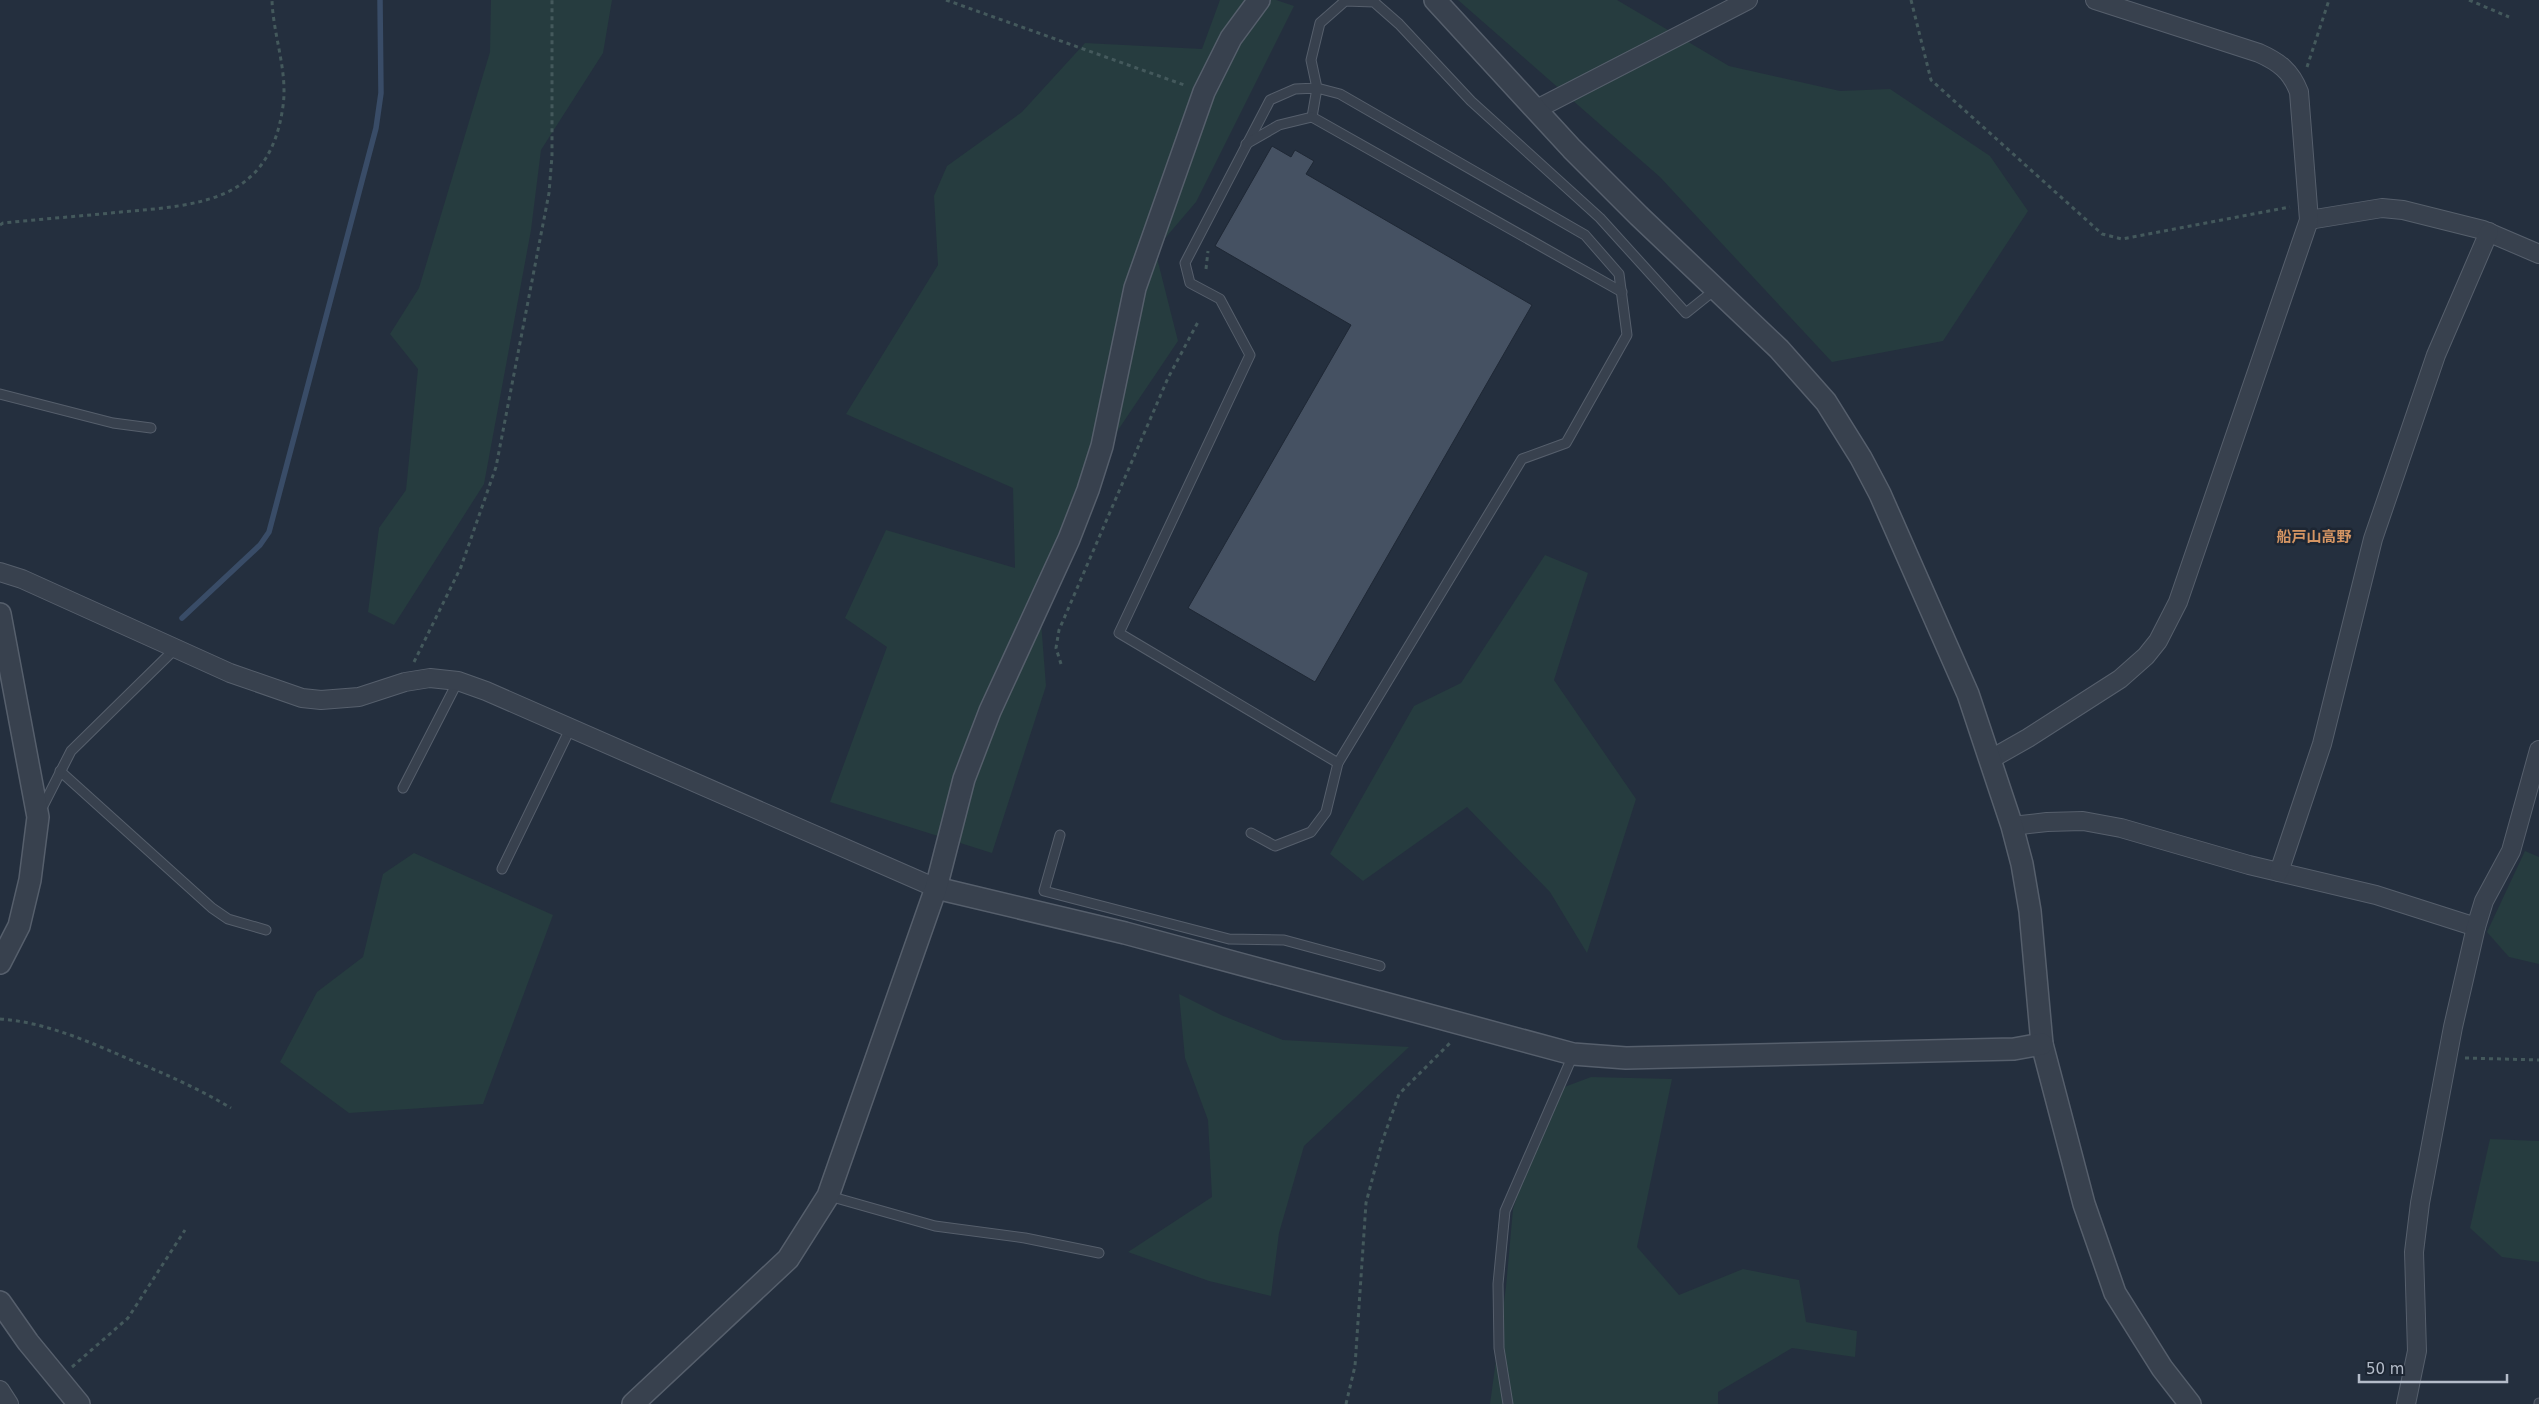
<svg xmlns="http://www.w3.org/2000/svg" width="2539" height="1404" font-family="'DejaVu Sans','Noto Sans JP',sans-serif">
<style>
.green{fill:#263c3f}
.lines{fill:none;stroke-linecap:round;stroke-linejoin:round}
.stream{stroke:#394c67;stroke-width:5.5}
.building{fill:#455162;stroke:#1f2835}
.service-casing{stroke:#565f6c;stroke-width:11}
.minor-casing{stroke:#565f6c;stroke-width:20}
.tertiary-casing{stroke:#565f6c;stroke-width:24}
.path{stroke:#44595c;stroke-width:3;stroke-dasharray:4 4;stroke-linecap:butt}
.service{stroke:#38414e;stroke-width:9}
.minor{stroke:#38414e;stroke-width:18}
.tertiary{stroke:#38414e;stroke-width:21}
.labels{text-anchor:middle;stroke-width:5;stroke-linejoin:round;paint-order:stroke}
.neighbourhood-label{font-size:15px;font-weight:bold;fill:#d59563;stroke:#1d2633}
</style>
<rect width="100%" height="100%" fill="#242f3e"/>
<g class="green">
<path d="M491,0H612L603,53L541,150L531,230L484,484L394,625L368,612L379,528L406,490L418,369L390,334L419,288L490,52Z"/>
<path d="M1220,0H1276L1294,6L1196,202L1155,250L1178,341L1116,433L1063,530L1041,622L1046,686L992,853L830,802L887,647L845,618L886,530L1015,568L1013,488L846,414L938,265L934,196L947,166L1022,112L1085,43L1202,49Z"/>
<path d="M1458,0H1617L1729,66L1840,91L1890,89L1990,156L2028,211L1943,341L1832,362L1660,177Z"/>
<path d="M1545,555L1588,573L1554,680L1636,799L1587,953L1550,892L1467,807L1363,881L1330,854L1414,706L1461,683Z"/>
<path d="M2525,851L2539,857V964L2509,957L2487,932Z"/>
<path d="M414,853L553,915L483,1104L349,1113L280,1062L317,992L363,957L383,874Z"/>
<path d="M1179,994L1221,1015L1283,1040L1409,1047L1304,1146L1279,1233L1271,1296L1209,1281L1128,1252L1212,1197L1208,1120L1185,1058Z"/>
<path d="M1591,1077L1672,1079L1637,1247L1679,1295L1743,1269L1799,1280L1806,1322L1857,1331L1855,1357L1792,1348L1718,1392V1404H1490L1506,1287L1513,1209L1551,1092Z"/>
<path d="M2490,1139L2539,1141V1262L2502,1257L2470,1228Z"/>
</g>
<g class="lines">
<path class="stream" d="M182,618L260,545L269,532L376,128L381,93L380,0"/>
</g>
<path class="building" d="M1272,146L1291,157L1295,150L1314,161L1306,174L1532,305L1315,682L1188,608L1351,325L1215,246Z"/>
<g class="lines">
<g class="service-casing">
<g id="service">
<path d="M1312,117L1317,88L1295,89L1270,100L1185,263L1190,283L1220,299L1250,355L1119,633L1338,763L1522,459L1566,443L1627,335L1619,274L1585,235L1340,94L1317,88L1311,60L1320,23L1345,1L1374,2L1399,24L1471,101L1600,218L1686,313L1716,289"/>
<path d="M1246,144L1279,125L1312,117L1622,292"/>
<path d="M0,394L113,423L151,428"/>
<path d="M60,771L212,908L228,919L266,930"/>
<path d="M403,788L458,681"/>
<path d="M41,810L71,751L176,648"/>
<path d="M1251,833L1275,846L1311,832L1326,812L1338,763"/>
<path d="M1060,835L1044,891L1229,939L1284,940L1380,966"/>
<path d="M502,869L570,729"/>
<path d="M829,1196L935,1226L1025,1238L1099,1253"/>
<path d="M1508,1404L1499,1348L1498,1284L1505,1211L1573,1055"/>
<path d="M2539,1404V1403"/>
</g>
</g>
<g class="minor-casing">
<g id="minor">
<path d="M1535,110L1748,0"/>
<path d="M2309,220L2382,208L2403,210L2483,230L2539,254"/>
<path d="M0,572L22,579L230,673L302,698L321,700L359,697L405,682L430,678L458,681L486,691L936,888"/>
<path d="M1991,759L2028,738L2120,679L2146,656L2158,641L2178,602L2309,220L2299,92C2291,71 2279,62 2259,53L2095,0"/>
<path d="M2012,826L2047,822L2083,821L2121,828L2249,865L2376,895L2476,927"/>
<path d="M2279,872L2322,744L2373,539L2436,355L2489,232"/>
<path d="M0,1390L9,1404"/>
<path d="M2406,1404L2417,1351L2414,1252L2420,1203L2453,1027L2476,927L2484,901L2511,851L2539,750"/>
</g>
</g>
<g class="tertiary-casing">
<g id="tertiary">
<path d="M1435,0L1572,149L1639,216L1779,349L1826,402L1861,458L1880,494L1968,694L2012,826L2022,864L2030,911L2042,1044L2084,1204L2115,1293L2162,1368L2190,1404"/>
<path d="M0,614L38,817L30,880L19,926L0,963"/>
<path d="M936,888L1125,933L1573,1054L1626,1058L2014,1049L2042,1044"/>
<path d="M0,1302L28,1342L79,1404"/>
<path d="M633,1404L788,1259L828,1196L936,888L964,779L990,711L1069,539L1088,490L1102,446L1135,288L1204,92L1231,38L1259,0"/>
</g>
</g>
<g class="path">
<path d="M946,0L1187,86"/>
<path d="M1911,0L1931,80L2102,234L2122,239L2290,207"/>
<path d="M2469,0L2509,17"/>
<path d="M2307,67L2329,0"/>
<path d="M0,225L3,223C42,219 82,216 121,212C200,205 270,202 283,106C288,71 273,35 272,0"/>
<path d="M1206,269L1208,251"/>
<path d="M414,662L461,567L496,467L549,193L552,156V0"/>
<path d="M1061,664L1056,648L1059,630L1168,378L1198,322"/>
<path d="M0,1019C45,1022 90,1042 131,1060C166,1074 199,1089 231,1108"/>
<path d="M2465,1058L2539,1060"/>
<path d="M72,1367L128,1318L185,1230"/>
<path d="M1346,1404L1355,1366L1366,1203L1382,1142L1399,1094L1451,1042"/>
</g>
<use href="#service" class="service"/>
<use href="#minor" class="minor"/>
<use href="#tertiary" class="tertiary"/>
</g>
<g class="labels">
<g class="neighbourhood-label">
<text x="2314" y="542">船戸山高野</text>
</g>
</g>
<path d="M2359 1374v8h148v-8" fill="none" stroke="#b4bcc9" stroke-width="2.5"/>
<text x="2366" y="1374" font-size="15" fill="#b4bcc9" stroke="#1d2633" stroke-width="4" paint-order="stroke">50 m</text>
</svg>
